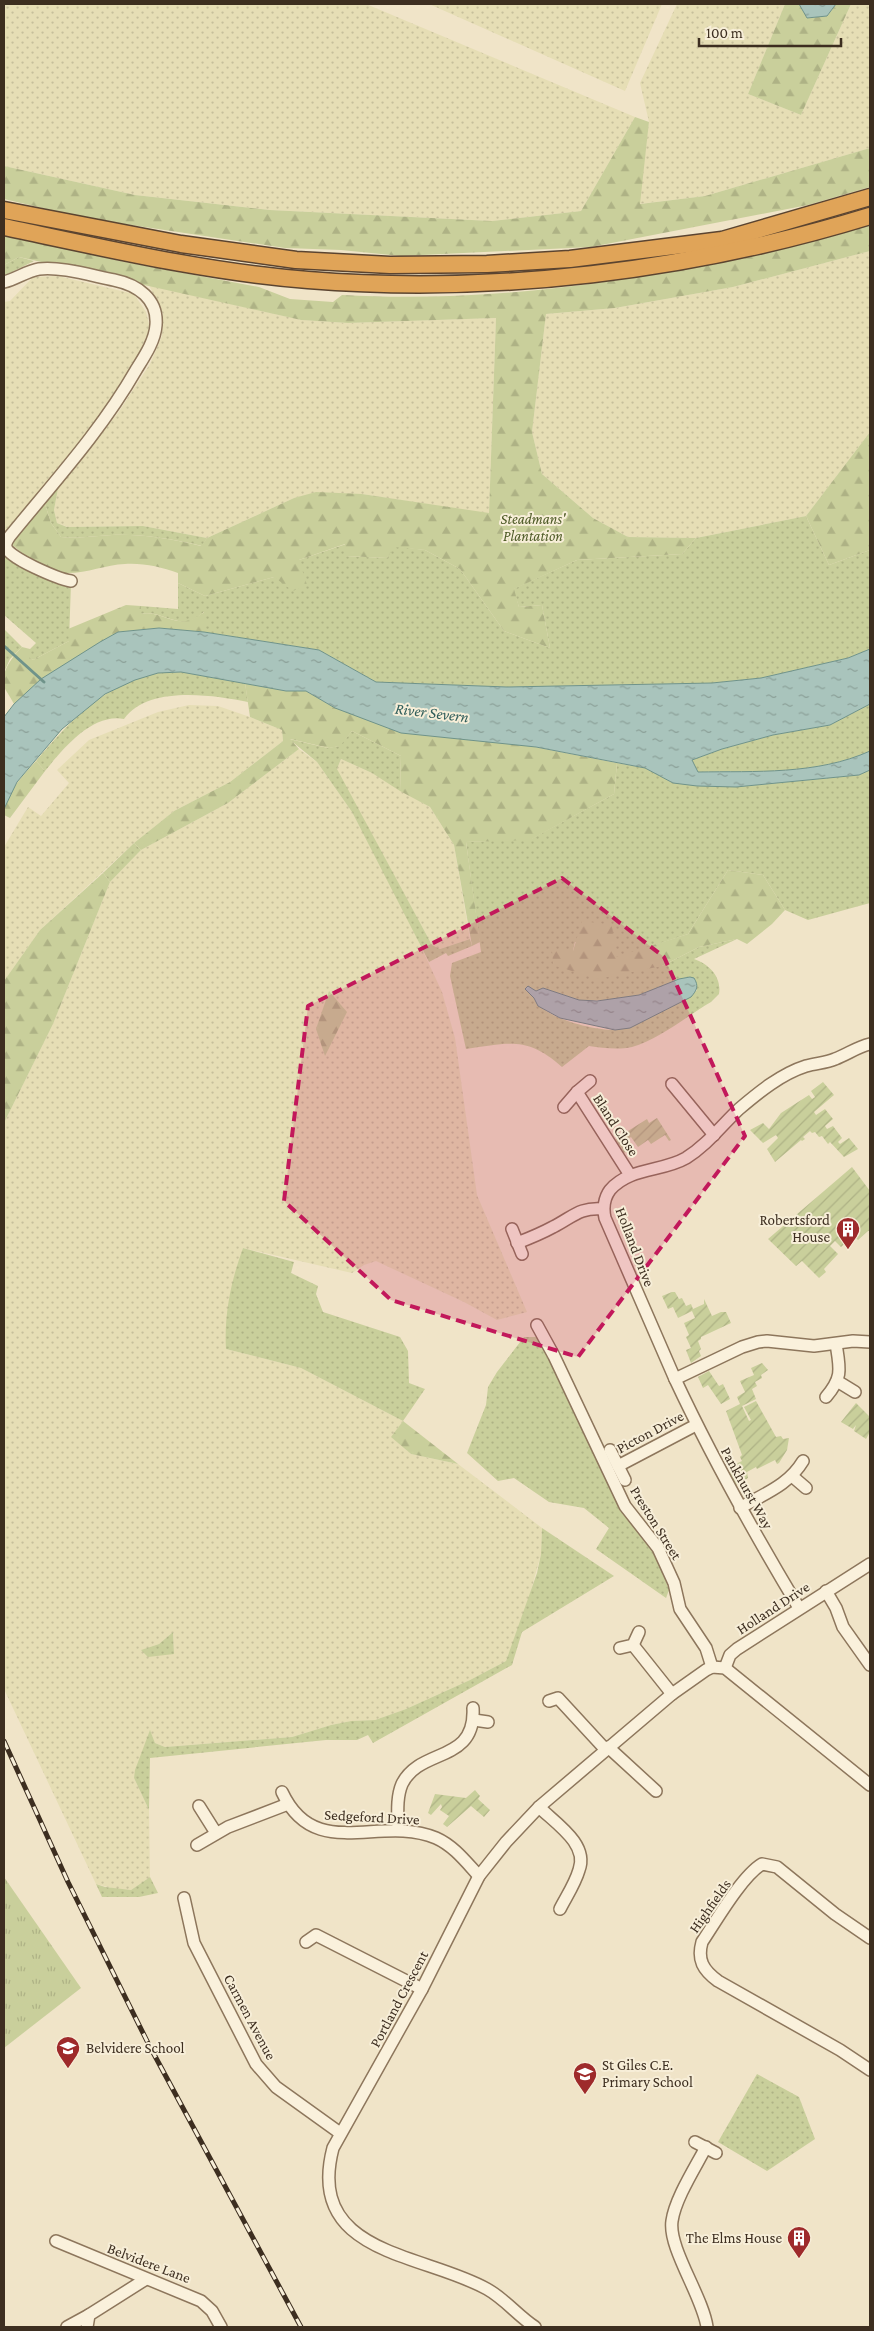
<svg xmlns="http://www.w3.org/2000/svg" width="874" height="2331" font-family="'Crimson Pro',serif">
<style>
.farmland{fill:url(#farmland-dots);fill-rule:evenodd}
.grass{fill:url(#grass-dots);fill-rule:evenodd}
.forest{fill:url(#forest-firs)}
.park{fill:url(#park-tufts)}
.garden{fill:url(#garden-furrows)}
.water{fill:url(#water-ripples);stroke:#6f938a}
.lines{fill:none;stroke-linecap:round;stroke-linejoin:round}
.stream{stroke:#6f938a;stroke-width:3}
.minor-casing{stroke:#8d765c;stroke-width:14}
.highway-casing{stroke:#5b4430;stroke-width:19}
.minor{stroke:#faf1dc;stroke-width:11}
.highway{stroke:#e0a458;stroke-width:16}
.rail-casing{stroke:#3d2e20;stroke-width:5}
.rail{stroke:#f7eed8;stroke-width:3;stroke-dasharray:9;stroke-linecap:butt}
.marked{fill:#c2185b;fill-opacity:0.2;stroke:#c2185b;stroke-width:4;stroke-dasharray:10 6;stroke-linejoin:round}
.labels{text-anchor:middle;stroke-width:4;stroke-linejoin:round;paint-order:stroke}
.park-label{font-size:15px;font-style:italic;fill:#4d5a26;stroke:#f7eed8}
.street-label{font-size:15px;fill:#3d2e20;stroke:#f7eed8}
.poi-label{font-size:15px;fill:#3d2e20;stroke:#f7eed8;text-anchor:end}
.water-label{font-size:16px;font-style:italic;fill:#2f5d5a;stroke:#f7eed8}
</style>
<defs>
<pattern id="farmland-dots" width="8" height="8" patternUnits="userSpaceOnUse" patternTransform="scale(1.25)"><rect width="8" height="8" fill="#e6deb5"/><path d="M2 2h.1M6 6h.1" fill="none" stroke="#c6bf9b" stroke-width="1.8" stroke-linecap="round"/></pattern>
<pattern id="grass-dots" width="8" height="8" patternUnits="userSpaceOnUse" patternTransform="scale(1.25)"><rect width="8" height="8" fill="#c9cf9b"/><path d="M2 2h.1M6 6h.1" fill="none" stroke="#aeb285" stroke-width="1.8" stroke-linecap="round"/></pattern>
<pattern id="forest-firs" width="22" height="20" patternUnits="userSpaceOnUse" patternTransform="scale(1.25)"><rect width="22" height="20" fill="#c9cf9b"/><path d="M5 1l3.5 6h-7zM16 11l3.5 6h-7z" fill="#aeb285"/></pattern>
<pattern id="park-tufts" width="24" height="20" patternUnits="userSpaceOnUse" patternTransform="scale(1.25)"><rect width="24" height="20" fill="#c9cf9b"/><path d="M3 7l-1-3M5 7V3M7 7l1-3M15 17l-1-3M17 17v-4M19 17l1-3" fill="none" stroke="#aeb285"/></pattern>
<pattern id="garden-furrows" width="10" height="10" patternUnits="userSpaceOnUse" patternTransform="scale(1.25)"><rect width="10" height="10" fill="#c9cf9b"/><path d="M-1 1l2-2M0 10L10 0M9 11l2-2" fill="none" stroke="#aeb285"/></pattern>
<pattern id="water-ripples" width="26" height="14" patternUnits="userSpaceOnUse" patternTransform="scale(1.25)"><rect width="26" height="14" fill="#a9c4bc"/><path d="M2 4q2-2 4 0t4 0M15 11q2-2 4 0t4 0" fill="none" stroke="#8ba098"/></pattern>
</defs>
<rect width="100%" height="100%" fill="#f0e4c8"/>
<g class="farmland">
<path d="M4,4H366L635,117L581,211L492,221L270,210L135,195L4,166Z"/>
<path d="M429,4H662L625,91Z"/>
<path d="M677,4H785L748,94L801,115L851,4H870V148L705,196L639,204L649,122L640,83Z"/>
<path d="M870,251V432L806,516L696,538L628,537L593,518L542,474L532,432L546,314L615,308L733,287Z"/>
<path d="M58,276L134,294L146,312L150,328L135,363L105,411L4,536V302L10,301L33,277Z"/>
<path d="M149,285L301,320L348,323L496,318L489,514L362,494L294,498L207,538L143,526L68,527L57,523L54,510L59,483L118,413L150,364L162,336L163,314Z"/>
<path d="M189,705L218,706L250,717L282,730L283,741L230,782L174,811L134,843L40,930L4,981V847L28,807L41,816L69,783L57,770L89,740L158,712Z"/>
<path d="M299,749L317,762L352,812L410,923L442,992L455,1038L477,1195L527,1312L497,1320L464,1302L376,1261L364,1265L352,1273L243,1248L226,1349L301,1368L403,1421L392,1437L411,1454L458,1464L542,1528L541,1554L527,1605L506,1661L470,1680L406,1709L375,1720L351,1721L331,1725L292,1737L165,1747L155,1743L150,1731L134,1778L149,1810L150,1877L131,1890L116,1889L96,1884L4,1689V1123L53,1024L110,882L141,850L228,803ZM173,1632L174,1654L142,1650L159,1644Z"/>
<path d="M341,759L372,773L430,807L454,845L470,939L440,949L432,945L338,773L337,769Z"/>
</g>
<g class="grass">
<path d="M19,257L34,261L4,276V265Z"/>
<path d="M59,483L54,510L57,523L67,527L143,526L207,538L202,546C172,539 142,534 112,535C94,536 78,539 61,537L51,523L45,504Z"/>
<path d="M806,516L829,565L870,550V649L848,658L761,678L712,683L507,687L376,682L319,650L204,632V612C200,615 195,619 190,621C174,625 158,610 141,614V606L178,609V583L205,596L274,577L299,560L346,544L345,556L387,558L393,546L425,550L460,569L504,631L550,648L542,605L519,607L513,589L577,560L682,554L696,538Z"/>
<path d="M4,555L71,583L69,641L33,660L30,658V649L36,643L4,615Z"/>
<path d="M4,629L22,647L10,659L4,672Z"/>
<path d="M181,672L245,683L248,702C213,695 148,685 124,719C92,713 63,749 45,771L36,761C67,724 108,680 158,673C166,672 174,673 181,672Z"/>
<path d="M870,704V751C817,775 755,771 697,772L692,760L722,749L773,735L830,725Z"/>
<path d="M352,731L401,756L400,791L372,773L341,759L337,769L432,945L440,949L470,939L472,946L448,956L446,953L429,962L352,812L317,762L289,739L328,748L339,746Z"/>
<path d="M617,763L645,768L673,783L736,787L859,775L870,770V903L808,920L785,910L763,875L728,870L688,934L616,958L575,942L573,951L662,966L699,947L737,939L694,959C709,964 722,977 719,994L711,1002C687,1016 658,1040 632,1047C618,1050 603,1048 589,1046L562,1067C527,1036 509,1043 466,1049L450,976L452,963L481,952L466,842L531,839L614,794ZM690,977L697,990C689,1000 626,1030 614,1030C593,1030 542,1018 534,998C569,999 605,1004 639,995C656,990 672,980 690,977Z"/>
<path d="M134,843L141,850L110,882L103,873Z"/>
<path d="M243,1248L294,1262L291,1273L318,1286L316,1294L323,1312L400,1337L408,1351L409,1383L425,1389L403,1421L301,1368L226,1349C224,1314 231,1281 243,1248Z"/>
<path d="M524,1337H539L566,1390L621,1511L655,1552L669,1590L666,1598L596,1549L609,1528L584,1508L549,1502L514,1478L498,1481L467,1453L486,1405L488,1387L497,1372Z"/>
<path d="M542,1528L614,1576L522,1632L512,1665L373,1743L368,1735L357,1740H326L150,1758L149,1810L134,1778L135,1770L150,1730L155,1743L165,1747L292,1737L331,1725L351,1721L375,1720L406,1709L470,1680L506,1661L537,1573L541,1554Z"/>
<path d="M173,1632L174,1654L148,1657L141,1650L159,1644Z"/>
<path d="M150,1877L158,1893L139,1897H102L96,1884L105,1887L131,1890Z"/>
<path d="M757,2074L799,2097L815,2139L767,2171L718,2142Z"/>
</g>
<g class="forest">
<path d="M785,4H799L807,18L827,16L836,4H851L801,115L748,94Z"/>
<path d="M635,117L649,122L640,204L705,196L870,148V187L808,205L591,247L401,256L341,250L285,248L85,218L4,199V166L135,195L270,210L492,221L581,211Z"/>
<path d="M870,224V251L733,287L615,308L546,314L532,432L542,474L593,518L628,537L696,538L682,554L577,560L514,589L519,607L542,605L550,648L504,631L460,569L425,550L394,547L387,558L345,556V544L299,560L307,585L293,591L274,577L205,596L178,583V573C161,567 144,563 125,564C101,565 77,578 53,571C37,567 24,554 11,544L14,536L45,504L51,523L61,537C78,539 94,536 112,535C142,534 172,539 201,546L207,538L294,498L316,492L362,494L489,513L496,318L348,323L301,320L19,257L4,265V235L125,262L259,287L290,299L333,302L342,295C465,302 588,288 708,264C762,253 817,241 870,224Z"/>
<path d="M870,432V550L829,565L806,516Z"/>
<path d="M126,605L141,606V614C158,610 174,626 190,620C195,619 200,614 205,612L204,632L159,628L118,632L42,679L14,704C11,698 6,691 4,687C0,672 13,656 22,647L30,649V658L33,660L69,641L68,629Z"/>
<path d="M245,683L286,691H306L335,708L617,763L614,794L530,840L466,842L480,942L472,946L454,845L430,807L400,791L401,756L352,731L340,746L329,748L290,739L299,749L228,803L141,850L134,843L174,811L230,782L283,741L282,730L250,717Z"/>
<path d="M36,761L45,771L10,818L4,815C4,795 23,775 36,761Z"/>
<path d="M728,870L763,875L785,910L772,924L747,944L737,939L699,947L662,966L597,979L553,965L552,950L573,951L582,921L612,925L616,957L688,934Z"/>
<path d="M103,873L110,882L53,1024L4,1123V981L40,930Z"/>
<path d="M329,991L347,1012L325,1056L316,1029Z"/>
<path d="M403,1421L458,1464L411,1454L391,1437Z"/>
</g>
<path class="park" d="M4,1877L81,1988L4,2048Z"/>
<g class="garden">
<path d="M823,1082L834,1095L814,1112L816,1115L825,1109L833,1119L825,1126L827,1129L833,1126L842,1138L838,1142L840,1144L849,1138L858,1149L844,1157L830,1142L828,1144L822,1136L819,1137L815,1132L812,1133L810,1131L803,1137L805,1139L802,1141L801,1140L775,1162L767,1149L778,1138L776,1135L763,1143L750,1130L763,1123L769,1129L781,1113L809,1095L812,1099L815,1097L811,1091Z"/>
<path d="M657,1118L671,1140L669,1141L665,1135L651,1144L648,1140L638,1147L631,1137L628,1139L633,1148L624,1153L616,1140L617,1138L647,1119L649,1123Z"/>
<path d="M852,1167L870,1191V1231H868L858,1240L853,1236L841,1247L835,1241L830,1246L838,1254L824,1269L826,1272L819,1278L802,1261L796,1266L768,1239Z"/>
<path d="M672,1292H675L679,1299L682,1298L686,1306L691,1304L693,1309L704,1304V1299L712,1316L721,1312H726L731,1323L701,1337V1339L698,1341L701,1349L699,1351L701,1356L691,1363L686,1350L691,1348L686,1337L689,1335L684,1323L695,1318L692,1311L678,1318L673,1307L668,1309L662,1296Z"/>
<path d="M762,1363L768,1370L761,1375L762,1378L755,1382L757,1386L752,1389L756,1399L742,1406L749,1421L751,1420L744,1407L756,1401L776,1437L781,1436L783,1439L789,1438L787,1450L779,1463L777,1464L775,1460L757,1469L756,1467L747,1472L748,1478L735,1486L729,1474L730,1471L735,1467L734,1465L742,1461L740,1457L742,1455L726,1411L740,1404L737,1397L745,1392L740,1381L754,1375L751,1368Z"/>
<path d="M709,1371L719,1386L723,1384L730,1399L721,1404L708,1385L703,1388L698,1377Z"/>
<path d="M856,1403L870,1417V1432L866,1439L854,1431L856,1425L853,1429L841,1422Z"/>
<path d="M475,1790L480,1796L478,1799L490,1810L484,1817L471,1806L447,1827L443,1824L449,1816L440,1810L442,1807L441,1804L431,1815L428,1813L435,1794L466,1798Z"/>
</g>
<g class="water">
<path d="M799,4H836L827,16L807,18Z"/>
<path d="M159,628L204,632L319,650L376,682L507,687L712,683L761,678L848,658L870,649V704L830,725L773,735L722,749L692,760L698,772C755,771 817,775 870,751V770L859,775L736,787L697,786L673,783L645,768L536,747L401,733L335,708L306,691H286L181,672L158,673L135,680L105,694L62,729L17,782L4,809V717L14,704L41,679L100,642L118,632Z"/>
<path d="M690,977L694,978C699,986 697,990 691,997L630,1028L615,1030L560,1018L538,1006L534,998L525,989L528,986L536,991L543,988L579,1000L597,1001L639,995L679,979Z"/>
</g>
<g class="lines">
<path class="stream" d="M4,646L44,682"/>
<g class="minor-casing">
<g id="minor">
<path d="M4,282C16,279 27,271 39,269C60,266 93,276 114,280C138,285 158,299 156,325C155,341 144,357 136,370C101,431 54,482 10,536C8,539 5,543 6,547C8,558 59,579 71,581"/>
<path d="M870,1044C857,1047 848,1054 835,1059C826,1063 816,1063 806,1066C781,1074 759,1092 739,1109C721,1126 707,1145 686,1158C662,1172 630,1167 610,1190C604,1198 603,1209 605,1218L675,1379L742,1347L758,1342L767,1341L814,1346L853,1341L870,1342"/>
<path d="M672,1084L714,1135"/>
<path d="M577,1092L630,1175"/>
<path d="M564,1107L577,1092L590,1081"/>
<path d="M512,1229L522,1254"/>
<path d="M517,1243C530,1238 542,1233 553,1227C573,1217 579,1207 603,1209"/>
<path d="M537,1325L554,1356L625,1506L658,1548L674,1583L680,1609L706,1648L712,1667"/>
<path d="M675,1379C712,1458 754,1533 799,1608"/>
<path d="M837,1381L855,1392"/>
<path d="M826,1397C843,1377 840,1369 836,1344"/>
<path d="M610,1450L625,1480"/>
<path d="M618,1466L696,1425"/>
<path d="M792,1476L806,1488"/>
<path d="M740,1508C763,1494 788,1486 803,1461"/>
<path d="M826,1591L836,1608L843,1627L870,1665"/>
<path d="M633,1645L672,1694"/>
<path d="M620,1648L633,1645L639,1632"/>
<path d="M725,1668L730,1655L737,1649L870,1564"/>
<path d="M549,1701L558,1698L605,1749"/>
<path d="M474,1720L488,1722"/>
<path d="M608,1747L656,1791"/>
<path d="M282,1792C315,1863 380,1814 436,1838C454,1846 466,1862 479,1876"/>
<path d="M199,1806L216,1833"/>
<path d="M539,1807C555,1823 589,1844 579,1870C575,1884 566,1897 560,1909"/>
<path d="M398,1830C398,1816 396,1798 402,1784C420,1747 476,1764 473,1708"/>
<path d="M197,1845L228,1827L288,1804"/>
<path d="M184,1898L194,1943L256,2064L276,2087L340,2133"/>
<path d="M870,1938L835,1914L777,1867L762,1864C742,1876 716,1921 702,1942C697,1960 703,1970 718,1981L840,2050L870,2070"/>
<path d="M306,1942L316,1935L422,1989"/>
<path d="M695,2142L716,2153"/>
<path d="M706,2147C695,2168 675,2199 672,2221C668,2248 703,2297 707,2327"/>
<path d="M56,2241L201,2301L212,2311L221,2327"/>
<path d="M67,2327L89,2315"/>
<path d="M87,2327L89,2315L146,2279"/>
<path d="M535,2327C518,2316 505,2299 487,2289C423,2253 305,2255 333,2148L422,1989L479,1876L506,1842L539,1807L672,1694L706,1670L712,1667L725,1668L870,1785"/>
</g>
</g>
<g class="highway-casing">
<g id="highway">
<path d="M4,210L181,244L296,260L390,265L487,264L570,259L722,240L870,197"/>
<path d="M4,227C104,248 205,272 308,280C495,295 691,271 870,216"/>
</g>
</g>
<use href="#minor" class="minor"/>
<use href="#highway" class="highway"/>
<g class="rail-casing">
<path id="rail" d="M4,1741L68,1882L149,2045L301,2327"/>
</g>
<use href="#rail" class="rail"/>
</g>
<path class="marked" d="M562,878L664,957L745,1136L578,1357L391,1300L284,1201L308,1006Z"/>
<defs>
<g id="building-pin" transform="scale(1.25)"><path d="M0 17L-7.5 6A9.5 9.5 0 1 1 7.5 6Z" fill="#9e2a2b" stroke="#f7eed8"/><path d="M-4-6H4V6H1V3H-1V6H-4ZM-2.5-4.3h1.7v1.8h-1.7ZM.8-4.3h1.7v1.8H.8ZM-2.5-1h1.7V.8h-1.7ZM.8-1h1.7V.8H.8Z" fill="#fff"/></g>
<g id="school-pin" transform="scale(1.25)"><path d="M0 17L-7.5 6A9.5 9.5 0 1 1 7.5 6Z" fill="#9e2a2b" stroke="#f7eed8"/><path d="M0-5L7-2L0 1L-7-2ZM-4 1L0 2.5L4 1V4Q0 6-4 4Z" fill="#fff"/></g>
</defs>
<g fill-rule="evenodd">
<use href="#building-pin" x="848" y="1229"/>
<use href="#school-pin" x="68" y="2048"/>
<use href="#school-pin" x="585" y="2074"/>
<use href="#building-pin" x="799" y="2238"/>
</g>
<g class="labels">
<g class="park-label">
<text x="533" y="524">Steadmans'<tspan x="533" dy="17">Plantation</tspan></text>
</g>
<g class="street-label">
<text transform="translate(616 1125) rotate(57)" y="5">Bland Close</text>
<text transform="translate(635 1247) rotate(69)" y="5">Holland Drive</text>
<text transform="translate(650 1432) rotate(-28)" y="5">Picton Drive</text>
<text transform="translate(747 1488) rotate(61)" y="5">Pankhurst Way</text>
<text transform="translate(656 1523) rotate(58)" y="5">Preston Street</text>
<text transform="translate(773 1608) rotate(-33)" y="5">Holland Drive</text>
<text transform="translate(372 1817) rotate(3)" y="5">Sedgeford Drive</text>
<text transform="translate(710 1906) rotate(-55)" y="5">Highfields</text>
<text transform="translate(399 1999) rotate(-62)" y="5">Portland Crescent</text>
<text transform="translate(250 2017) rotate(62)" y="5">Carmen Avenue</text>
<text transform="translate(149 2263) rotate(21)" y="5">Belvidere Lane</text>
</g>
<g class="poi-label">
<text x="830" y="1225">Robertsford<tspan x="830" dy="17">House</tspan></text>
<text x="86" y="2053" text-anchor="start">Belvidere School</text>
<text x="602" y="2070" text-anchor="start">St Giles C.E.<tspan x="602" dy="17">Primary School</tspan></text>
<text x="782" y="2243">The Elms House</text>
</g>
<g class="water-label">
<text transform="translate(432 712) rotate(7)" y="6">River Severn</text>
</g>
</g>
<rect width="874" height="2331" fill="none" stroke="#3d2e20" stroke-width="10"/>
<path d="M699 38v8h142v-8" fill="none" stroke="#3d2e20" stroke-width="2.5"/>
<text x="706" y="38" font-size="15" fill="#3d2e20" stroke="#f7eed8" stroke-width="4" paint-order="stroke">100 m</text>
</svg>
